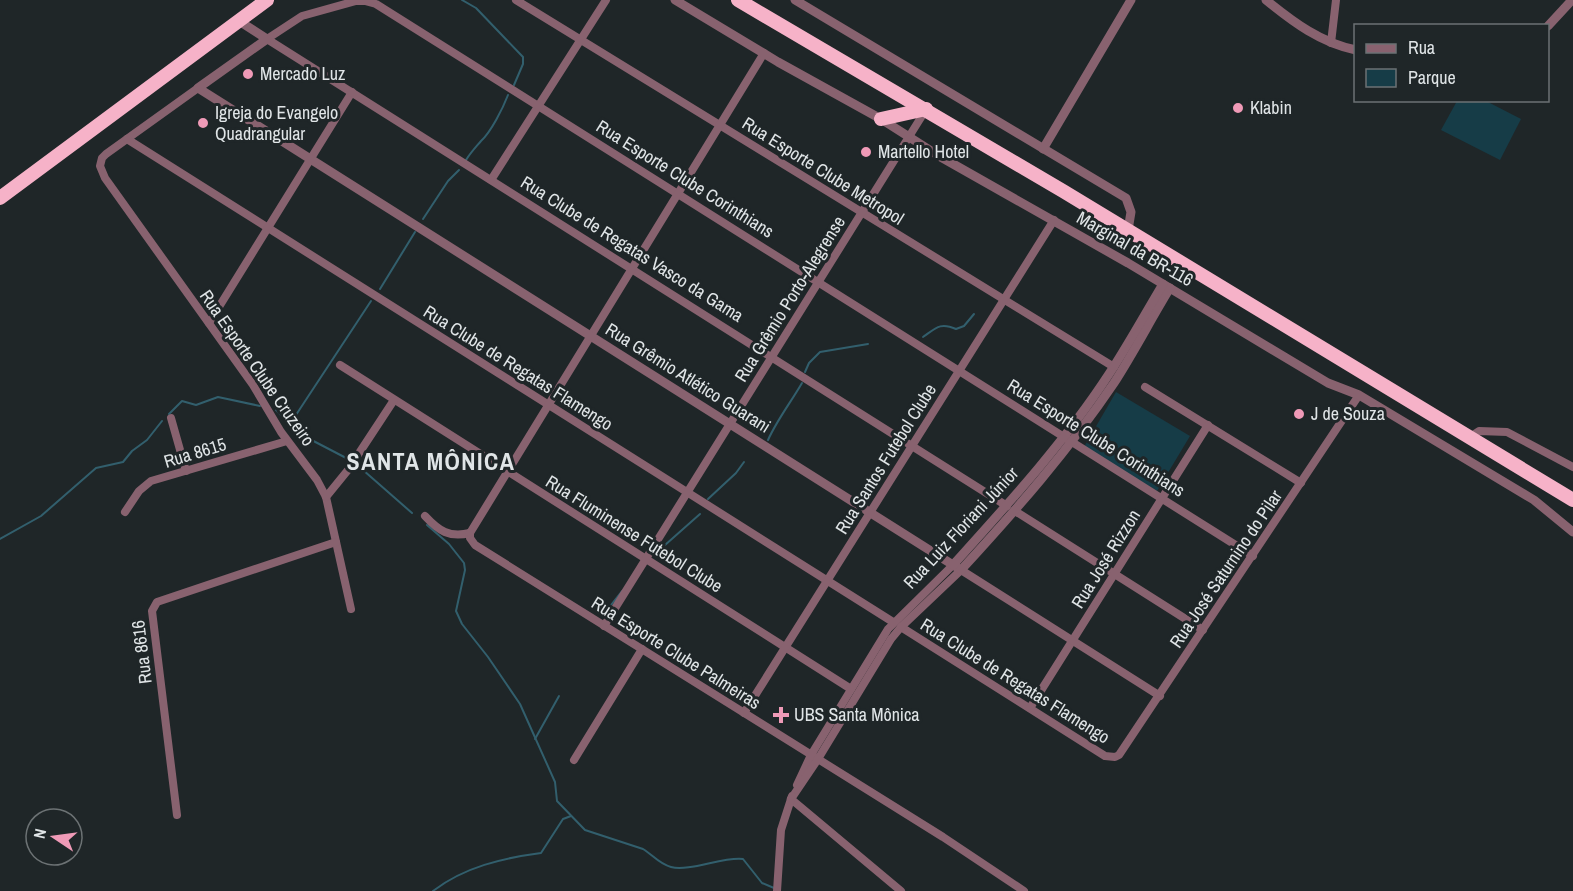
<svg xmlns="http://www.w3.org/2000/svg" width="1573" height="891" font-family="'Archivo Narrow',sans-serif">
<style>
.green{fill:#163c47}
.lines{fill:none;stroke-linecap:round;stroke-linejoin:round}
.stream{stroke:#325f6d;stroke-width:2}
.minor{stroke:#88626f;stroke-width:8}
.tertiary{stroke:#88626f;stroke-width:9}
.trunk{stroke:#f6b2c8;stroke-width:14}
.poi-dot{fill:#ef9ab7;stroke:#1f2628;stroke-width:2}
.labels{text-anchor:middle;stroke-width:6;stroke-linejoin:round;paint-order:stroke}
.poi-label{font-size:18px;fill:#e0e5e7;stroke:#1f2628;text-anchor:start}
.street-label{font-size:18px;fill:#e0e5e7;stroke:#1f2628}
.district-label{font-size:24px;font-weight:bold;letter-spacing:1.5px;fill:#e0e5e7;stroke:#1f2628}
</style>
<rect width="100%" height="100%" fill="#1f2628"/>
<g class="green">
<path d="M1457,101H1486L1521,119L1500,160L1441,130Z"/>
<path d="M1116,392L1190,436L1157,491L1084,447Z"/>
</g>
<g class="lines">
<g class="stream">
<path d="M462,0L476,8L523,57V64L514,85"/>
<path d="M466,160C471,152 475,148 481,141C491,132 503,108 508,95"/>
<path d="M423,219L448,181L459,170"/>
<path d="M380,289L415,232"/>
<path d="M923,337C936,328 940,322 956,329L964,326L974,314"/>
<path d="M805,372L809,363L820,352L868,344"/>
<path d="M276,410L300,434L350,460"/>
<path d="M169,414L182,401L196,405L218,397L260,406"/>
<path d="M290,424L371,301"/>
<path d="M768,440C777,420 791,402 802,383"/>
<path d="M355,463L412,513"/>
<path d="M708,499L736,473L744,462"/>
<path d="M427,525L449,544L464,563L465,570L456,611L462,624L488,657L520,704L555,782L557,801L585,830L643,849C653,855 659,864 671,867C689,872 725,856 743,859L762,883L774,888"/>
<path d="M0,539L41,516L96,468L123,462L132,451L147,440L162,421"/>
<path d="M656,553L700,514"/>
<path d="M604,614L622,591"/>
<path d="M535,739L559,696"/>
<path d="M433,891C464,867 503,858 541,853L563,819L571,816"/>
</g>
<g class="minor">
<path d="M516,0L1114,367"/>
<path d="M1331,43L1336,0"/>
<path d="M198,88L106,154L102,158L100,166L105,178L253,385L281,432L317,480L326,497L351,609"/>
<path d="M127,139L893,622"/>
<path d="M491,180L606,0"/>
<path d="M209,323L352,92"/>
<path d="M340,365L851,689"/>
<path d="M1145,387L1301,483"/>
<path d="M171,418L186,471"/>
<path d="M1470,437L1479,431L1507,432L1573,467"/>
<path d="M326,497L348,470L394,400"/>
<path d="M1007,506L267,39L302,16L356,1H365L376,4L1253,556"/>
<path d="M1015,511L1203,630"/>
<path d="M125,512L139,491L151,481L287,441"/>
<path d="M425,516C439,531 449,538 470,533"/>
<path d="M470,533V538L475,545L943,837L1024,891"/>
<path d="M470,533L764,53"/>
<path d="M604,626L925,111"/>
<path d="M901,627L1105,756L1115,757L1119,755L1359,395"/>
<path d="M1030,708L1208,425"/>
<path d="M744,713L1054,220"/>
<path d="M574,760L642,649"/>
<path d="M797,785L811,755L888,629L953,565"/>
<path d="M791,799L818,759L891,639L901,627L961,570L1160,696"/>
<path d="M791,799L901,891"/>
<path d="M177,815L152,611L157,602L336,542"/>
<path d="M777,891L781,830L792,796"/>
</g>
<g class="tertiary">
<path d="M675,0L778,62L881,119L939,156L1128,263L1328,383L1359,395L1534,500L1573,532"/>
<path d="M795,0L1126,198L1131,212L1128,230"/>
<path d="M1266,0C1293,22 1321,43 1356,50"/>
<path d="M239,21L267,39L198,88L961,570C1016,510 1068,451 1114,383C1134,352 1151,319 1170,288"/>
<path d="M1548,26L1572,0"/>
<path d="M1043,149L1131,0"/>
<path d="M953,565C1008,504 1064,443 1109,374C1128,345 1145,314 1163,284"/>
</g>
<g class="trunk">
<path d="M738,0L1063,191L1573,500"/>
<path d="M881,119L926,109"/>
<path d="M0,198L267,0"/>
</g>
</g>
<g class="poi-dot">
<circle cx="248" cy="74" r="6"/>
<circle cx="1238" cy="108" r="6"/>
<circle cx="203" cy="123" r="6"/>
<circle cx="866" cy="152" r="6"/>
<circle cx="1299" cy="414" r="6"/>
<path d="M778 706h6v6h6v6h-6v6h-6v-6h-6v-6h6z"/>
</g>
<g class="labels">
<g class="poi-label">
<text x="260" y="80">Mercado Luz</text>
<text x="1250" y="114">Klabin</text>
<text x="215" y="119">Igreja do Evangelo<tspan x="215" dy="21">Quadrangular</tspan></text>
<text x="878" y="158">Martello Hotel</text>
<text x="1311" y="420">J de Souza</text>
<text x="794" y="721">UBS Santa Mônica</text>
</g>
<g class="street-label">
<text transform="translate(823 171) rotate(32)" y="6">Rua Esporte Clube Metropol</text>
<text transform="translate(685 179) rotate(32)" y="6">Rua Esporte Clube Corinthians</text>
<text transform="translate(632 249) rotate(32)" y="6">Rua Clube de Regatas Vasco da Gama</text>
<text transform="translate(1135 249) rotate(30)" y="6">Marginal da BR-116</text>
<text transform="translate(790 299) rotate(-58)" y="6">Rua Grêmio Porto-Alegrense</text>
<text transform="translate(257 368) rotate(55)" y="6">Rua Esporte Clube Cruzeiro</text>
<text transform="translate(518 368) rotate(32)" y="6">Rua Clube de Regatas Flamengo</text>
<text transform="translate(688 378) rotate(32)" y="6">Rua Grêmio Atlético Guarani</text>
<text transform="translate(1096 438) rotate(32)" y="6">Rua Esporte Clube Corinthians</text>
<text transform="translate(195 453) rotate(-17)" y="6">Rua 8615</text>
<text transform="translate(886 459) rotate(-58)" y="6">Rua Santos Futebol Clube</text>
<text transform="translate(961 528) rotate(-47)" y="6">Rua Luiz Floriani Júnior</text>
<text transform="translate(634 534) rotate(32)" y="6">Rua Fluminense Futebol Clube</text>
<text transform="translate(1106 559) rotate(-58)" y="6">Rua José Rizzon</text>
<text transform="translate(1226 569) rotate(-56)" y="6">Rua José Saturnino do Pilar</text>
<text transform="translate(142 652) rotate(-97)" y="6">Rua 8616</text>
<text transform="translate(676 653) rotate(32)" y="6">Rua Esporte Clube Palmeiras</text>
<text transform="translate(1015 681) rotate(32)" y="6">Rua Clube de Regatas Flamengo</text>
</g>
<g class="district-label">
<text x="431" y="470">SANTA MÔNICA</text>
</g>
</g>
<rect x="1354" y="24" width="195" height="78" fill="#1f2628" stroke="#6c7274" stroke-width="1.5"/>
<rect x="1366" y="44" width="30" height="9" fill="#88626f" stroke="#6c7274" stroke-width="1.5"/>
<text x="1408" y="54" font-size="18" fill="#e0e5e7">Rua</text>
<rect x="1366" y="69" width="30" height="18" fill="#163c47" stroke="#6c7274" stroke-width="1.5"/>
<text x="1408" y="84" font-size="18" fill="#e0e5e7">Parque</text>
<g transform="translate(54 837) rotate(283)"><circle r="28" fill="#1f2628" stroke="#6c7274" stroke-width="1.5"/>
<path d="M0-4.5L10 22L0 15L-10 22Z" fill="#ef9ab7"/>
<text y="-9" font-size="16" font-weight="bold" text-anchor="middle" fill="#e0e5e7">N</text>
</g>
</svg>
